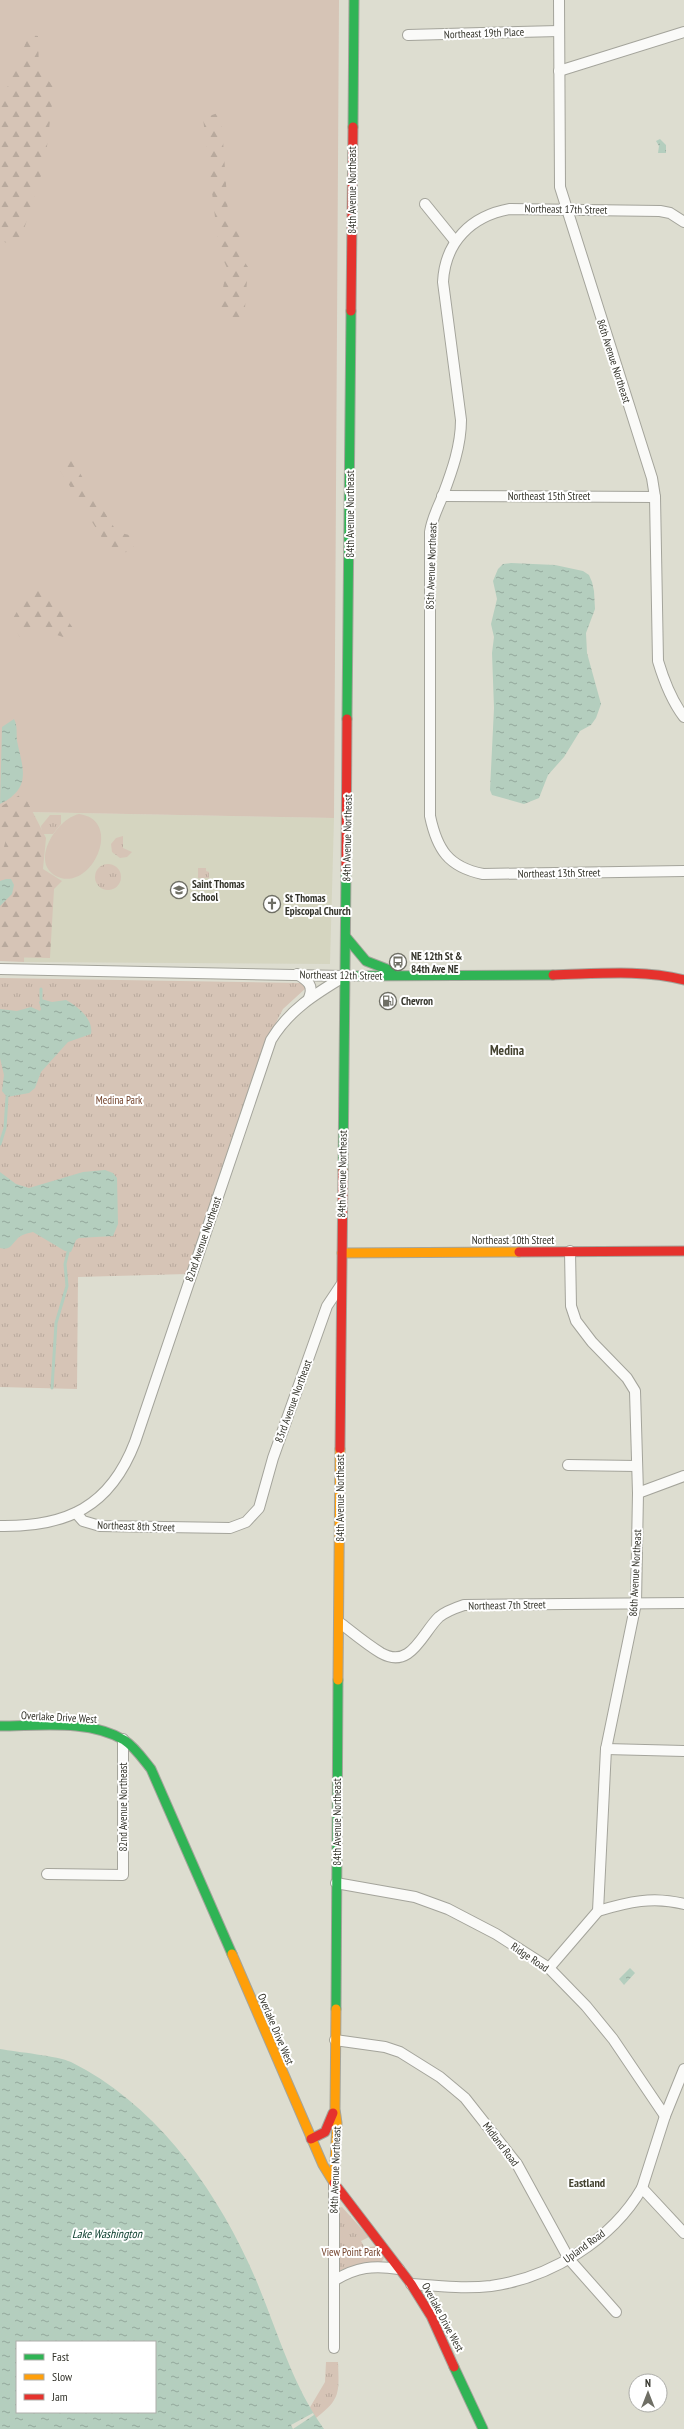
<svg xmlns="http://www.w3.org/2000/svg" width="684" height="2429" font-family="'PT Sans Narrow',sans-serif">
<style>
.built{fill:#d5d5c0}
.green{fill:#d6c4b6}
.forest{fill:url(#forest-firs)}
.park{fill:url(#park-tufts)}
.water{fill:url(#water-ripples);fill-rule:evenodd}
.pier{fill:#ddddd0}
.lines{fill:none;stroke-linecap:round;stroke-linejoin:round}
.stream{stroke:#b4cebe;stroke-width:3}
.street-casing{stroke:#a4a49b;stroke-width:12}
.fast-casing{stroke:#a4a49b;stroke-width:11}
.slow-casing{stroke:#a4a49b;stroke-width:11}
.jam-casing{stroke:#a4a49b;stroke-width:11}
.street{stroke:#fafaf8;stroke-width:10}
.fast{stroke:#30b455;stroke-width:9}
.slow{stroke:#ff9f0a;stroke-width:9}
.jam{stroke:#e5322d;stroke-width:9}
.labels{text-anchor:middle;stroke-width:4;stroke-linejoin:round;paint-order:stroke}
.street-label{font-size:11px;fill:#34342b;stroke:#fff}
.poi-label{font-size:11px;font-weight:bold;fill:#34342b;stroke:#fff;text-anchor:start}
.park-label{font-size:11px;fill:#72422b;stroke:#fff}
.neighbourhood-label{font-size:12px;font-weight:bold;fill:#43422f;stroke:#fff}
.water-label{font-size:12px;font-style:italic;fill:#104232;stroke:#fff}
.quarter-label{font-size:13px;font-weight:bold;fill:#43422f;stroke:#fff}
</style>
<defs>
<pattern id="forest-firs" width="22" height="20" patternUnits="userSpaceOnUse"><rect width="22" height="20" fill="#d6c4b6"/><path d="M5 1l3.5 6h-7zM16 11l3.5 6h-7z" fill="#b8a99d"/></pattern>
<pattern id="park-tufts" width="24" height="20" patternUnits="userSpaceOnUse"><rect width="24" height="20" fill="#d6c4b6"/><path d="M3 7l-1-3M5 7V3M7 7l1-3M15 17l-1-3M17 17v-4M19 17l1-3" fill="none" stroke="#b8a99d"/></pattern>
<pattern id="water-ripples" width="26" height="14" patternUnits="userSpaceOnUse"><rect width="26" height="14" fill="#b4cebe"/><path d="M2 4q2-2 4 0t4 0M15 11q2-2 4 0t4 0" fill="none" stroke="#93a89b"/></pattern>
</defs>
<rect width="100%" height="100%" fill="#ddddd0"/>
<path class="built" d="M27,812L334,818L330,964L24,962Z"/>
<g class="green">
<path d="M0,0H339L334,818L27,812L24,962L0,961Z"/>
<path d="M79,814C124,820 92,891 58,877C28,864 56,819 79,814Z"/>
</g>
<g class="forest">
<path d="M29,35L38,36L39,70L54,87L45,163L18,248L0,240V105Z"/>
<path d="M221,112L229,227L239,229L246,236L237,251L248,267L244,321L218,312L227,268L219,250L203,118Z"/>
<path d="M71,459L117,532L133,536L134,551L112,554L58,467Z"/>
<path d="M40,582L73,628L72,640L36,628L20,638L12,620L31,588Z"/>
<path d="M23,793L46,838L43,869L62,881L54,889L50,958L0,957V863L6,839L0,837V807Z"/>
</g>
<g class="park">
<path d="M50,815H61V824L53,834H42L41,826Z"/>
<path d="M123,836V848L132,852L127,857L120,858L112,852L111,844L116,838Z"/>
<circle cx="108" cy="877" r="13"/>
<path d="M198,868H206V871L209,872V878H198Z"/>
<path d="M0,978L301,983L306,988L283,1009L263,1048L187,1274L78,1277L77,1389L0,1387Z"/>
<path d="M342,2207L369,2237L361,2241L365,2248L376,2246L384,2258L381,2263L360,2264L338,2271L339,2208Z"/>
<path d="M326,2362H338C339,2392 341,2399 316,2418L309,2409L325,2382Z"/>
</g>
<g class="water">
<path d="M660,139L666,145V153H658L659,146L656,141Z"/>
<path d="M511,563L555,565L583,571L589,575L592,582L594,591L595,609L586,633L587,653L601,704L596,718L591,725L580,731L564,757L548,775L539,798L524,804L492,795L490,790L494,708L492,653L494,637L491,624L497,599L493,581L498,569L503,564Z"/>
<path d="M14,719C18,726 16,734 17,741C23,769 32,788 0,804L2,727Z"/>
<path d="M6,879H11L14,885L12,894L0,906V881Z"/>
<path d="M41,999L52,1002L66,1000C77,1006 94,1019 91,1034L68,1042L41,1072L35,1088L29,1093L7,1097L2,1091L4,1075L0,1058V1009L17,1011L31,1007L40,1011L41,1009L39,1002Z"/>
<path d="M105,1170L113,1173L117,1178L118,1224L113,1236L79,1238L76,1240L71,1252L65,1251L33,1232C28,1233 21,1235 18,1238C12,1244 10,1251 0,1248V1172L16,1184L29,1188L83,1172Z"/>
<path d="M630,1968L635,1973L624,1985L619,1979Z"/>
<path d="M0,2049C17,2052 58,2056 71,2062C152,2102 211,2182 248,2262C274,2317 288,2379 324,2429H0ZM17,2342H155V2412H17Z"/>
</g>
<path class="pier" d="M313,2413L314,2415L293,2429L291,2425Z"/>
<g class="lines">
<g class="stream">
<path d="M41,999V989"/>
<path d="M0,1144L5,1128L7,1097"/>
<path d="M52,1388L56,1323L67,1286L65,1264L68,1252"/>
</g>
<g class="street-casing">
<g id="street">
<path d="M559,0L560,187L652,478L655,497L658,661C664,681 671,700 684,717"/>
<path d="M408,35L559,31"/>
<path d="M559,71L684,32"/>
<path d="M425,204L455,241"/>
<path d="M684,222L670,213L660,211L510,209C471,216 445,242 443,282L461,420C461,446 452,471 443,495C438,508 432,518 430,532V816C437,849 448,867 483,874L684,871"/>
<path d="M442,496L655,497"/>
<path d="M0,969L345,976"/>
<path d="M297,974C308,981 314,985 309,998"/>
<path d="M568,1465L636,1466"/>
<path d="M638,1493L684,1476"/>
<path d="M76,1513L83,1521L100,1526L230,1528L246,1522L259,1508L273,1458L327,1306L341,1285"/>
<path d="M0,1526C67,1527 110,1507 135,1442L271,1040C289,1010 315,994 345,976"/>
<path d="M339,1622C352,1632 366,1644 381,1653C411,1670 422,1633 439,1617C446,1611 455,1608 464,1605L684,1603"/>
<path d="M606,1749L684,1751"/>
<path d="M47,1874L123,1875V1739"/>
<path d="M336,1883L415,1897L448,1909L496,1934L549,1968L586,2006L613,2039L665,2116"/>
<path d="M598,1911C628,1902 653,1896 684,1904"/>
<path d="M549,1968L598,1911L606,1749L636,1603L638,1493L635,1391L627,1378L592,1342L576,1321L571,1306L570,1251"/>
<path d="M335,2040L385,2047L400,2052L440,2077L465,2098L517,2164L569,2259L616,2312"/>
<path d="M642,2188L684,2233"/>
<path d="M335,2280C357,2267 373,2265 399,2269"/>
<path d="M411,2284C437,2286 464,2289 491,2286C550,2278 612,2240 642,2188L665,2116L684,2069"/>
<path d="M334,2348V2183"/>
</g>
</g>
<g class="fast-casing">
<g id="fast">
<path d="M353,127L354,0"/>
<path d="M347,719L351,311"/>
<path d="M346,937L366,961L392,971"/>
<path d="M345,976L553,975"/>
<path d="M343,1170L346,872"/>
<path d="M0,1726C39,1726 89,1719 124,1740C135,1747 143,1759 151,1769L232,1954"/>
<path d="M336,2009L338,1680"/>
<path d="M454,2367L483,2429"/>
</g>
</g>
<g class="slow-casing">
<g id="slow">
<path d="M342,1253L519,1252"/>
<path d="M338,1680L340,1449"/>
<path d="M232,1954L323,2165L334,2183"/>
<path d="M334,2183L337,2123L335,2109L336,2009"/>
</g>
</g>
<g class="jam-casing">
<g id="jam">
<path d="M351,311L353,127"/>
<path d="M346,872L347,719"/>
<path d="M553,975C596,974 642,969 684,980"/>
<path d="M519,1252L684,1251"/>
<path d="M340,1449L343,1170"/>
<path d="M311,2139L325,2132L333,2113"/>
<path d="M334,2183L411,2284L431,2316L454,2367"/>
</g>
</g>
<use href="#street" class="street"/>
<use href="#fast" class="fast"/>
<use href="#slow" class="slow"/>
<use href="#jam" class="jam"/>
</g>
<defs>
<g id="school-ring" transform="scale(0.9)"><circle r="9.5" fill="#fff" stroke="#6f6f65" stroke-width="1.5"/><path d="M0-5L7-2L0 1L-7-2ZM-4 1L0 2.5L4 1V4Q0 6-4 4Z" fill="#6f6f65"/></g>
<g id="church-ring" transform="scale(0.9)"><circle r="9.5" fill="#fff" stroke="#6f6f65" stroke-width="1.5"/><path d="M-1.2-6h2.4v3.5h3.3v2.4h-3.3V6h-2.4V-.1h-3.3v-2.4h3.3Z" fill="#6f6f65"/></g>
<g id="bus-ring" transform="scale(0.9)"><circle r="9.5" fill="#fff" stroke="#6f6f65" stroke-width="1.5"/><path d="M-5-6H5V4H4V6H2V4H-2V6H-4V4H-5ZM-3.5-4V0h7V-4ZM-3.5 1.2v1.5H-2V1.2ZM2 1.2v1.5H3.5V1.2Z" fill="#6f6f65"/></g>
<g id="fuel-ring" transform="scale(0.9)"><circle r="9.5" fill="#fff" stroke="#6f6f65" stroke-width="1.5"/><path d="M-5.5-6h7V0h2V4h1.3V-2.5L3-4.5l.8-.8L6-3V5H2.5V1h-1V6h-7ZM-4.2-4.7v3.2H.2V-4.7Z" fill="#6f6f65"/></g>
</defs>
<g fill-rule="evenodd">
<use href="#school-ring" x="179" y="890"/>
<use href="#church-ring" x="272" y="904"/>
<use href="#bus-ring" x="398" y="962"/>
<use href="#fuel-ring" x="388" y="1001"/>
</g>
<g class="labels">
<g class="street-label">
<text transform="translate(484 33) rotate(-2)" y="4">Northeast 19th Place</text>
<text transform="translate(352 190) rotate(-90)" y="4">84th Avenue Northeast</text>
<text transform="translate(566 209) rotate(1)" y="4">Northeast 17th Street</text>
<text transform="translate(614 361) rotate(72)" y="4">86th Avenue Northeast</text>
<text x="549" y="500">Northeast 15th Street</text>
<text transform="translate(350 514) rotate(-90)" y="4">84th Avenue Northeast</text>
<text transform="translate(431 566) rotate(-88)" y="4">85th Avenue Northeast</text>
<text transform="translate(347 838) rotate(-89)" y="4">84th Avenue Northeast</text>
<text transform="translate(559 873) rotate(-1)" y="4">Northeast 13th Street</text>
<text transform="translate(341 975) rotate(1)" y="4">Northeast 12th Street</text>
<text transform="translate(342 1174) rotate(-89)" y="4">84th Avenue Northeast</text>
<text transform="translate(203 1239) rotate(-71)" y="4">82nd Avenue Northeast</text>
<text x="513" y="1244">Northeast 10th Street</text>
<text transform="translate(293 1401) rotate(-70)" y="4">83rd Avenue Northeast</text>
<text transform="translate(340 1498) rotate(-90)" y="4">84th Avenue Northeast</text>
<text transform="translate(136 1526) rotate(2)" y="4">Northeast 8th Street</text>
<text transform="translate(635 1573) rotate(-87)" y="4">86th Avenue Northeast</text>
<text transform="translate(507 1605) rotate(-1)" y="4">Northeast 7th Street</text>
<text transform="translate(59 1717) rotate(3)" y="4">Overlake Drive West</text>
<text transform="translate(123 1807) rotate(-90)" y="4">82nd Avenue Northeast</text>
<text transform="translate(337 1822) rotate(-90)" y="4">84th Avenue Northeast</text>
<text transform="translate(530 1957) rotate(34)" y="4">Ridge Road</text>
<text transform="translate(276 2029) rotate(67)" y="4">Overlake Drive West</text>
<text transform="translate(501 2144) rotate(53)" y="4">Midland Road</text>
<text transform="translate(335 2170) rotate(-88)" y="4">84th Avenue Northeast</text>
<text transform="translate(584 2246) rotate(-36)" y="4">Upland Road</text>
<text transform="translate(443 2317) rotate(62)" y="4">Overlake Drive West</text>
</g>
<g class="poi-label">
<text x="192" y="888">Saint Thomas<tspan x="192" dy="13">School</tspan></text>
<text x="285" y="902">St Thomas<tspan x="285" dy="13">Episcopal Church</tspan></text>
<text x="411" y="960">NE 12th St &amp;<tspan x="411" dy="13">84th Ave NE</tspan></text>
<text x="401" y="1005">Chevron</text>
</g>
<g class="park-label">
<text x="119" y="1104">Medina Park</text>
<text x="351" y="2256">View Point Park</text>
</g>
<g class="neighbourhood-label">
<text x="587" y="2187">Eastland</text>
</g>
<g class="water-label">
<text x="107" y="2238">Lake Washington</text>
</g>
<g class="quarter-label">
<text x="507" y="1055">Medina</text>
</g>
</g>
<rect x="16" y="2341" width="140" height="72" fill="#ffffff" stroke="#aeaeaa"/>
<rect x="24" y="2354" width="20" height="6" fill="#30b455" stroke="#aeaeaa"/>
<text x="52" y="2361" font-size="12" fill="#34342b">Fast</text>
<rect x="24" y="2374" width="20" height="6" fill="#ff9f0a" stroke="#aeaeaa"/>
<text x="52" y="2381" font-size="12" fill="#34342b">Slow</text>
<rect x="24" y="2394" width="20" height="6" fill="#e5322d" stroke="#aeaeaa"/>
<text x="52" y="2401" font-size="12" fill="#34342b">Jam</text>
<g transform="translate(648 2393)"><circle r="19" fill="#ffffff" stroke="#aeaeaa"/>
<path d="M0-3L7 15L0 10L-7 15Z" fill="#6f6f65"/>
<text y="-6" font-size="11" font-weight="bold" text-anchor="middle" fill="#34342b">N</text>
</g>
</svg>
